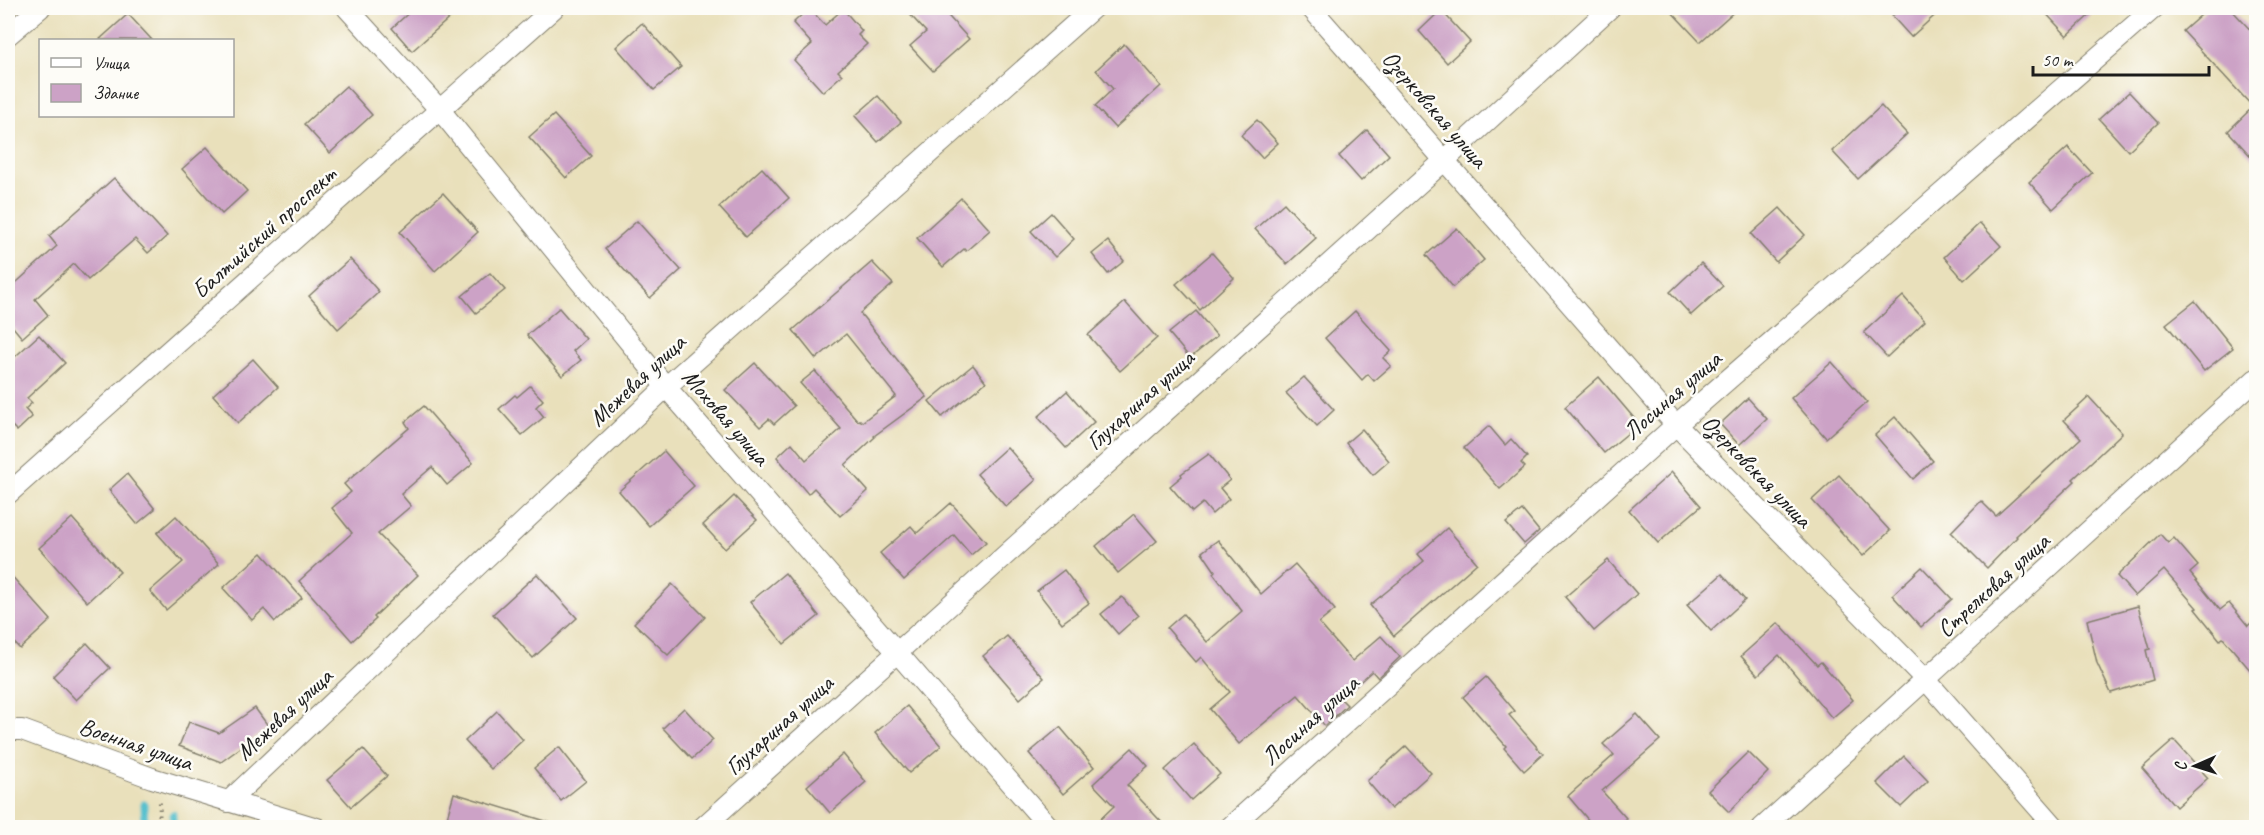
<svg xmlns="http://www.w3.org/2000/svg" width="2264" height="835" font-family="Caveat,sans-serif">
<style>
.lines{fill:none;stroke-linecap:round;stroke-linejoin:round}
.stream{stroke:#53bfcd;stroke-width:7}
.building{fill:#cca2c6}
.street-casing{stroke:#827e6c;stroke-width:22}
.path{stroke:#827e6c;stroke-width:4;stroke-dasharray:1.5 4.5;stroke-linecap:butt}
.street{stroke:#fff;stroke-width:20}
.labels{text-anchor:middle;stroke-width:5;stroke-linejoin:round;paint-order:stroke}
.street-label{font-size:24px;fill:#1c1c1c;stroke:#fdfcf7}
</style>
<rect width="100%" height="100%" fill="#fdfcf7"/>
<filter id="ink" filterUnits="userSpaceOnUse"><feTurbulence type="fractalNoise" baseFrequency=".0167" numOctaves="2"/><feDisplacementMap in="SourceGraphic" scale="12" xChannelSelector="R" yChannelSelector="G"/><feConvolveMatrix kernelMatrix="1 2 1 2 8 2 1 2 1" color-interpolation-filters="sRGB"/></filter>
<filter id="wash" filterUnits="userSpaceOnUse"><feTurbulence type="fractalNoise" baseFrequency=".008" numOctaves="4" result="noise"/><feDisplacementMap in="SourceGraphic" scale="24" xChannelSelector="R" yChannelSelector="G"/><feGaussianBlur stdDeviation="1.35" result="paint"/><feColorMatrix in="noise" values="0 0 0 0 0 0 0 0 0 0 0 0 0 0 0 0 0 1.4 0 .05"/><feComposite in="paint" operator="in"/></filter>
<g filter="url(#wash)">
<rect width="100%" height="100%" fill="#e9e0bb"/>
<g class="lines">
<g class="stream">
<path d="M144,804L145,828"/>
<path d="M173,814V828"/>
</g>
</g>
<g id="blocks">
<g class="building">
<path d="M414,8H461L412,51L392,28Z"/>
<path d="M809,8L825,25L843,9L862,31L858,35L867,44L838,71L842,75L823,92L794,60L812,44L793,23Z"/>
<path d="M904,8H941L969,39L933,71L910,46L926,32Z"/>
<path d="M1668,8H1738L1700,42Z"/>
<path d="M1902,8H1943L1911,37L1892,16Z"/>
<path d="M2041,8H2097L2067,36Z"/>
<path d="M2209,8H2230L2256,36V162L2228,131L2253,107L2183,31Z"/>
<path d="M1441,10L1470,42L1447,63L1419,31Z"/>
<path d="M128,14L152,40H99Z"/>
<path d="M642,23L681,67L654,90L616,47Z"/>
<path d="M1124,44L1161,86L1115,128L1095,106L1113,89L1096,70Z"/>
<path d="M346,86L372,115L330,153L304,124Z"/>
<path d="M2129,92L2158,123L2128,151L2099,119Z"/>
<path d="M878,96L901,122L878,142L855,116Z"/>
<path d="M1881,106L1907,134L1858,179L1832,151Z"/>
<path d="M554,115L591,156L566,178L529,137Z"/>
<path d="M1257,120L1278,143L1262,158L1241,135Z"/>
<path d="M1367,130L1389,155L1361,181L1339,156Z"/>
<path d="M207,147L247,191L222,214L182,169Z"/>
<path d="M2068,147L2092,173L2053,209L2029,182Z"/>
<path d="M762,168L789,198L746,237L719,207Z"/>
<path d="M114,178L167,236L148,253L135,239L88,280L74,264L35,299L48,315L22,338L8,321V290L57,246L49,236Z"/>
<path d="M443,193L478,232L435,271L400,232Z"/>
<path d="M961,198L990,230L966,251L964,249L943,267L917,238Z"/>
<path d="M1284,203L1316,238L1287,264L1255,229Z"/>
<path d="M1780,208L1805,235L1776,262L1751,234Z"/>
<path d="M1051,213L1074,239L1055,257L1031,231Z"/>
<path d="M637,221L681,270L650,298L605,249Z"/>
<path d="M1980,223L2001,246L1964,280L1944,257Z"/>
<path d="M1457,228L1484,260L1453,287L1426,255Z"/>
<path d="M1108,241L1124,261L1108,274L1092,254Z"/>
<path d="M1212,253L1234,278L1200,310L1176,284Z"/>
<path d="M350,259L379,292L338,329L309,296Z"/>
<path d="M872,262L893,284L860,313L927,397L874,436L875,437L845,465L868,491L840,516L814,488L808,494L777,457L792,443L806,460L841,429L800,383L815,371L858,421L860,420L862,422L896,396L846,334L816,359L793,330Z"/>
<path d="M1701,263L1723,286L1691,315L1670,292Z"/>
<path d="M490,273L505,290L476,313L462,296Z"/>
<path d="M1903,296L1925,321L1887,357L1864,332Z"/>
<path d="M2195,301L2233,348L2204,371L2166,324Z"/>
<path d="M1125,302L1157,338L1120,371L1088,335Z"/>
<path d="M559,308L586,339L573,351L581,360L562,376L527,335Z"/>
<path d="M1196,311L1217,336L1190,358L1169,333Z"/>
<path d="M1355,311L1391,351L1383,358L1391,366L1374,381L1368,374L1362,380L1325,338Z"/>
<path d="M39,335L65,363L27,398L32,403L25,409L32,417L17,431L9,423L8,425V363Z"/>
<path d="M253,359L278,387L238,423L213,395Z"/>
<path d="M1832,362L1867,402L1826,438L1791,398Z"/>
<path d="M755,363L794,406L774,424L769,419L760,427L725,390Z"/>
<path d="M973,365L986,382L942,417L929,401Z"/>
<path d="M1304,377L1334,410L1317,426L1286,393Z"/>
<path d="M1599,377L1639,424L1604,453L1565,407Z"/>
<path d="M530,386L543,400L536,407L544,417L522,435L499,409L515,395L517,397Z"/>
<path d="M1067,391L1094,422L1066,448L1038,417Z"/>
<path d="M2089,397L2122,433L2073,479L2075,481L2016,536L2017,537L1987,568L1951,532L1981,501L1996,516L2081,438L2064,420Z"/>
<path d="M1748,398L1767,419L1739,445L1720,424Z"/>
<path d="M424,406L473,463L447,485L432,467L401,494L411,506L378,534L418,575L374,617L376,619L352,641L299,581L352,533L332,508L351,492L344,484L409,428L405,422Z"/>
<path d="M1895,417L1933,461L1913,479L1875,435Z"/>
<path d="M1489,426L1505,445L1511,439L1527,457L1521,463L1525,467L1500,489L1464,448Z"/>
<path d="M1362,429L1389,461L1373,475L1346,443Z"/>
<path d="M1007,447L1036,480L1006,507L977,474Z"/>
<path d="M664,451L694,486L649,526L619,491Z"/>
<path d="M1209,454L1230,480L1220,488L1229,499L1212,514L1203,503L1192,512L1170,486L1182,476L1181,474Z"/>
<path d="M1672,472L1701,506L1658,543L1629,510Z"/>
<path d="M127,474L155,509L137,524L109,490Z"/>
<path d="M1839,475L1890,531L1863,556L1812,500Z"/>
<path d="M734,496L757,520L725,549L703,525Z"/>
<path d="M951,503L986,542L971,555L954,535L904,580L880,553L911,526L917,533Z"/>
<path d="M1522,510L1539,531L1524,544L1506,523Z"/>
<path d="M1134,514L1157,541L1118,573L1096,546Z"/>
<path d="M176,516L219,564L166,610L150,591L183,562L157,533Z"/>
<path d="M72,518L120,572L87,602L39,548Z"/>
<path d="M1447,528L1477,563L1394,636L1370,605L1424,561L1418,554Z"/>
<path d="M2160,534L2168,543L2174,538L2198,566L2190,573L2220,610L2229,603L2248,626L2256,618V677L2223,638L2220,640L2195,609L2197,608L2164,570L2135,596L2117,576Z"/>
<path d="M1218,540L1261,594L1295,564L1335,610L1319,623L1352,661L1381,636L1400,657L1378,678L1372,671L1341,699L1347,705L1325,726L1298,695L1239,744L1210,709L1230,692L1201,657L1196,662L1167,628L1183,614L1207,642L1242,611L1213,573L1215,571L1202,552Z"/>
<path d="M262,553L302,598L275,622L264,609L252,620L223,588Z"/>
<path d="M1608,560L1637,594L1594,631L1565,597Z"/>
<path d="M1922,567L1952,599L1921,627L1892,595Z"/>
<path d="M1064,570L1089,603L1062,623L1037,591Z"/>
<path d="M8,572L51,620L20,649L8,636Z"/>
<path d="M785,573L819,616L784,644L750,602Z"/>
<path d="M537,574L577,618L533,658L493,614Z"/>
<path d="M1722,574L1745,600L1711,631L1687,605Z"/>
<path d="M672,584L705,617L668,655L634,623Z"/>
<path d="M1122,597L1138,616L1118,634L1101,614Z"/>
<path d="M2138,606L2150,649L2146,650L2153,680L2111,693L2097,663L2087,620Z"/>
<path d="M1778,623L1817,665L1821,662L1853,700L1832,718L1779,655L1758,675L1741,656Z"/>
<path d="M1007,636L1044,678L1020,699L983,656Z"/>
<path d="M87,643L110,668L76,700L53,676Z"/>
<path d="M1486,677L1515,711L1509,715L1543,754L1524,771L1504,748L1506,746L1463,697Z"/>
<path d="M907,706L941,746L909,773L875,733Z"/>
<path d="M255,708L269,727L221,762L179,746L189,722L219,733Z"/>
<path d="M684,708L713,740L692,759L663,728Z"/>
<path d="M497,711L523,740L491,769L465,741Z"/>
<path d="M1637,714L1660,740L1602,791L1626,818L1615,828H1595L1568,796L1614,755L1603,744Z"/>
<path d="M1060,727L1094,767L1063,794L1029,753Z"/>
<path d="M2174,740L2208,778L2176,807L2142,768Z"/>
<path d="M1194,744L1220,774L1191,800L1165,770Z"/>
<path d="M1406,746L1431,773L1391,809L1367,781Z"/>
<path d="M559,747L586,781L561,801L534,768Z"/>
<path d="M1132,748L1148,766L1127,785L1167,828H1091L1114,806L1093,784Z"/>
<path d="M363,749L387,776L351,807L327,780Z"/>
<path d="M1748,752L1768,772L1729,812L1708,791Z"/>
<path d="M843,754L866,782L830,813L807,786Z"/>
<path d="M1904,756L1928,781L1901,807L1877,783Z"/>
<path d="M454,793L549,822L548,828H444Z"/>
</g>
</g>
</g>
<g filter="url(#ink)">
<use href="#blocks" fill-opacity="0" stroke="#827e6c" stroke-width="1.5"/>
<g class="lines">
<g class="street-casing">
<g id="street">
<path d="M347,8L440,110L666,387L1050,828"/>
<path d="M1311,8L1676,425L1926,680L2056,828"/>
<path d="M8,35L40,8"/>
<path d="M8,494L554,8"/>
<path d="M8,730H22L152,778L317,828"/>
<path d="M228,802L666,387L1093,8"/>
<path d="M702,828L1446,159L1610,8"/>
<path d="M1229,828L1676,425L2154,8"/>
<path d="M1762,828L2256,379"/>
</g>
</g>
<path class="path" d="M159,828L160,801"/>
<use href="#street" class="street"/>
</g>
</g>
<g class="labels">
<g class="street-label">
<text transform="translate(1435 109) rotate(49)" y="8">Озерковская улица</text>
<text transform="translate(264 232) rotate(-42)" y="8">Балтийский проспект</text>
<text transform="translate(637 380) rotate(-43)" y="8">Межевая улица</text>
<text transform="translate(1672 395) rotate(-41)" y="8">Лосиная улица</text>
<text transform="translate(1140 400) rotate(-42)" y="8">Глухариная улица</text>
<text transform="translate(726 417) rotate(49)" y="8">Моховая улица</text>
<text transform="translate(1757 471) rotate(46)" y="8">Озерковская улица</text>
<text transform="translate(1993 585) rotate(-42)" y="8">Стрелковая улица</text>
<text transform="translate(284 714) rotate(-43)" y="8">Межевая улица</text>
<text transform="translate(1310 720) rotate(-42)" y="8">Лосиная улица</text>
<text transform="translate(779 725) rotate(-42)" y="8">Глухариная улица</text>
<text transform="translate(136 744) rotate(19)" y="8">Военная улица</text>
</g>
</g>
<rect width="2264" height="835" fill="none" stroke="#fdfcf7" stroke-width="30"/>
<rect x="39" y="39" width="195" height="78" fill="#fdfcf7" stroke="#a3a29f" stroke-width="1.5"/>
<rect x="51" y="58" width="30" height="9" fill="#ffffff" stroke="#a3a29f" stroke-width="1.5"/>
<text x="93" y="69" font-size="18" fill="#1c1c1c">Улица</text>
<rect x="51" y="84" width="30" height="18" fill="#cca2c6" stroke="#a3a29f" stroke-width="1.5"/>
<text x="93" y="99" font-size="18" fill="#1c1c1c">Здание</text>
<g transform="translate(2195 766) rotate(267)" stroke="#fdfcf7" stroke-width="4.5" paint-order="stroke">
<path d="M0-4.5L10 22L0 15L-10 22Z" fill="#1c1c1c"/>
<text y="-9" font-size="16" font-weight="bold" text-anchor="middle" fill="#1c1c1c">С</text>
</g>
<path d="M2033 66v9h176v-9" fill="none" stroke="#1c1c1c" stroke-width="3"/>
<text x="2042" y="66" font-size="18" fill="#1c1c1c" stroke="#fdfcf7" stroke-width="4.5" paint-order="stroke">50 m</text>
</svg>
